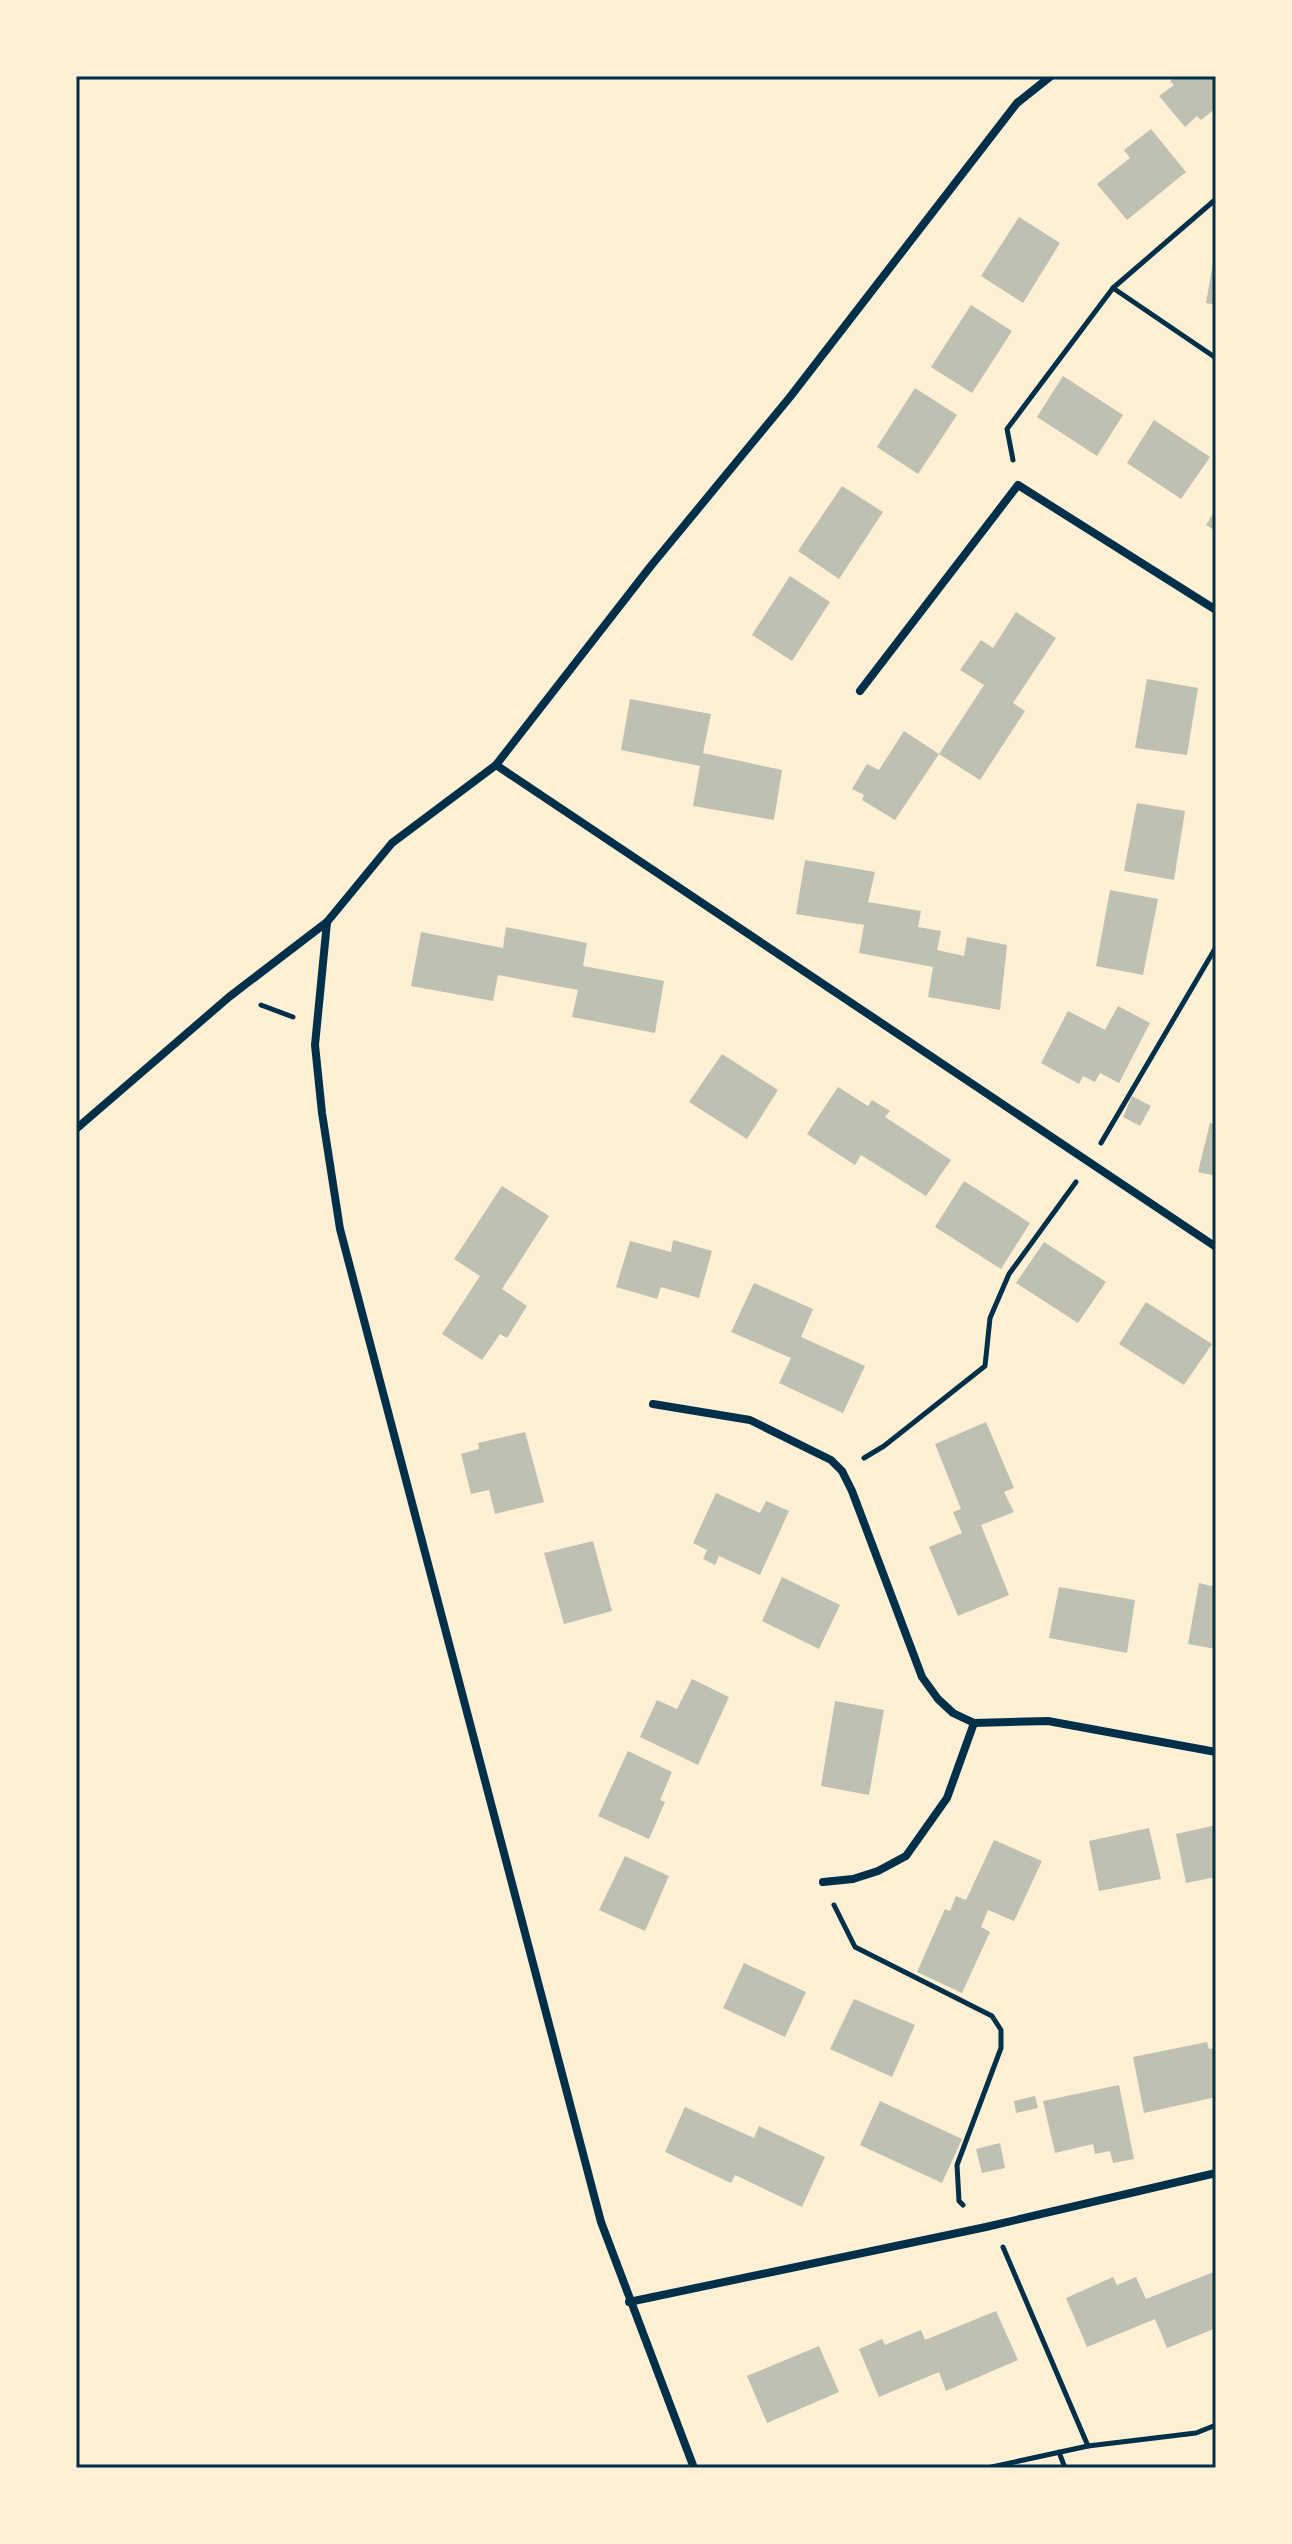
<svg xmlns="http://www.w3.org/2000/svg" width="1292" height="2544" font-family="Lato,sans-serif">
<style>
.building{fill:#bec0b2}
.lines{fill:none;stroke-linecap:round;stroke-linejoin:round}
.path{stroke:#003049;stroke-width:5}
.minor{stroke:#003049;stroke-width:8}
.neatline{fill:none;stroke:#003049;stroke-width:3}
</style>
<rect width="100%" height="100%" fill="#fdf0d5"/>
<g class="building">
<path d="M1177,76H1216V108L1201,120L1197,116L1185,127L1159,96L1174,85L1170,81Z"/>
<path d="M1151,129L1186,172L1127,220L1097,184L1130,158L1124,150Z"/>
<path d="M1019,217L1060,243L1023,303L981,276Z"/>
<path d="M1214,257H1216V305L1206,303Z"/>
<path d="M971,305L1012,331L972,393L931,367Z"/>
<path d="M1063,376L1123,415L1097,456L1037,417Z"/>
<path d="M915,388L957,415L918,474L877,447Z"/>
<path d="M1154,420L1210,457L1181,499L1127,463Z"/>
<path d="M842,486L883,512L839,579L798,551Z"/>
<path d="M1216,509V531L1206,525Z"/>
<path d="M790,576L830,602L792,661L752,635Z"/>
<path d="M1016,612L1056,638L1013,703L1025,711L980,780L939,754L984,685L960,670L981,640L993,648Z"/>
<path d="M1147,679L1198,688L1187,755L1135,748Z"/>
<path d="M630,699L711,714L703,753L782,770L774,820L693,806L700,766L621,750Z"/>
<path d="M904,731L939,754L895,820L862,800L864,795L852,789L867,764L879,770Z"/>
<path d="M1137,803L1185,811L1174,880L1124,871Z"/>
<path d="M805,860L875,872L868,902L921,911L918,927L941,931L937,950L964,956L967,937L1007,945L1000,1010L928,997L933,967L859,953L864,925L796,914Z"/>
<path d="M1110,890L1158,899L1143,975L1096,966Z"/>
<path d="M506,927L587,943L583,966L664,981L655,1033L572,1017L578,990L498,975L493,1001L411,986L421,932L503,948Z"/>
<path d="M1118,1006L1150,1023L1119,1083L1100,1073L1095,1082L1083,1076L1079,1084L1041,1063L1068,1011L1105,1030Z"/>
<path d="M722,1054L778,1090L747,1139L689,1102Z"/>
<path d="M838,1087L868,1106L872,1100L890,1111L885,1117L951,1160L926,1196L861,1155L855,1165L807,1134Z"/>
<path d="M1132,1096L1151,1106L1140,1126L1123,1117Z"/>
<path d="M1210,1123L1216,1124V1176L1198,1172Z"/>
<path d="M964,1181L1030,1223L1001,1269L935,1227Z"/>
<path d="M502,1186L549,1216L502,1289L527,1306L507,1338L500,1334L482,1360L442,1334L480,1276L454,1259Z"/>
<path d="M673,1240L712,1251L699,1298L661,1287L657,1299L616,1287L630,1241L671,1252Z"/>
<path d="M1044,1242L1106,1282L1078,1323L1016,1283Z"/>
<path d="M754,1283L813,1309L801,1337L865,1366L843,1413L779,1383L791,1358L731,1332Z"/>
<path d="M1146,1302L1212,1344L1184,1385L1119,1344Z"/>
<path d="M986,1422L1014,1488L1004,1492L1014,1512L981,1525L1009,1595L958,1616L929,1547L962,1533L953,1512L961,1509L935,1444Z"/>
<path d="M525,1432L544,1502L495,1514L489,1490L471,1494L461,1454L479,1449L478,1443Z"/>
<path d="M716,1493L760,1513L766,1501L789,1511L760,1575L719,1556L715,1565L703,1559L707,1550L693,1543Z"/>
<path d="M593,1541L612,1611L564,1624L544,1553Z"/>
<path d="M782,1577L840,1605L819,1649L762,1621Z"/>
<path d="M1199,1583L1216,1587V1649L1188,1644Z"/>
<path d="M1059,1587L1135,1600L1127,1653L1049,1638Z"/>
<path d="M692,1679L729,1697L698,1765L640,1737L657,1700L677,1709Z"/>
<path d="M835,1701L884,1710L869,1795L821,1786Z"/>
<path d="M628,1751L672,1772L660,1800L665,1802L649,1839L598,1816Z"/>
<path d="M1216,1825V1877L1186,1883L1176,1834Z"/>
<path d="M1149,1828L1161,1879L1099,1891L1089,1841Z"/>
<path d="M994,1840L1042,1861L1014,1921L988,1910L981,1927L990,1932L962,1993L917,1972L945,1909L950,1911L956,1896L966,1900Z"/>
<path d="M625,1856L669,1876L645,1931L599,1910Z"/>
<path d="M744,1963L806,1992L785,2037L723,2008Z"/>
<path d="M854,1999L915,2025L892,2077L830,2049Z"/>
<path d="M1207,2042L1209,2049L1216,2048V2097L1144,2113L1133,2057Z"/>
<path d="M1119,2085L1134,2159L1113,2163L1110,2151L1095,2154L1093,2144L1055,2153L1043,2101Z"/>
<path d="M1035,2096L1038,2108L1016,2113L1014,2101Z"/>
<path d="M880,2101L962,2139L942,2183L860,2145Z"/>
<path d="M685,2107L754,2138L759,2126L825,2157L802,2207L735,2175L731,2183L665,2152Z"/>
<path d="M1000,2143L1005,2168L982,2173L976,2149Z"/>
<path d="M1216,2271V2328L1167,2348L1155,2319L1087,2347L1066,2298L1113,2277L1117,2285L1136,2277L1146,2299Z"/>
<path d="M996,2311L1018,2360L946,2391L939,2372L879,2397L859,2349L882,2339L885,2345L921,2330L925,2340Z"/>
<path d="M819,2346L839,2392L767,2423L747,2376Z"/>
</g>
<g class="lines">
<g class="path">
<path d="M1113,288L1216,358"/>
<path d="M1013,460L1007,429L1113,288L1216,199"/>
<path d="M261,1005L293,1017"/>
<path d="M1101,1143L1216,947"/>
<path d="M864,1458L884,1446L985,1366L990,1318L1009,1274L1076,1182"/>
<path d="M834,1905L855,1947L992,2016L1001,2030V2048L957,2165L959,2201L963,2205"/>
<path d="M1003,2247L1088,2446L1196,2433L1216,2425"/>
<path d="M1059,2452L1065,2468"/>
<path d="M987,2468L1088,2446"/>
</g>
<g class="minor">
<path d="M860,691L1018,485L1216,610"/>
<path d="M496,765L1216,1247"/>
<path d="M76,1129L229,997L327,922"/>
<path d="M653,1404L750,1420L831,1460L842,1471L852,1491L922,1677L938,1699L953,1713L974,1723L1048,1721L1216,1752"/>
<path d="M823,1882L853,1879L878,1871L906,1856L947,1798L974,1723"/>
<path d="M629,2302L986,2227L1216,2173"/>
<path d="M694,2468L601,2222L340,1229L322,1113L315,1045L327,922L392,843L496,765L650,567L790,397L1017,103L1051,76"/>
</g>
</g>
<rect width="1292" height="2544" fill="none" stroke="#fdf0d5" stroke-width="156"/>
<rect x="78" y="78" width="1136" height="2388" class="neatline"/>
</svg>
